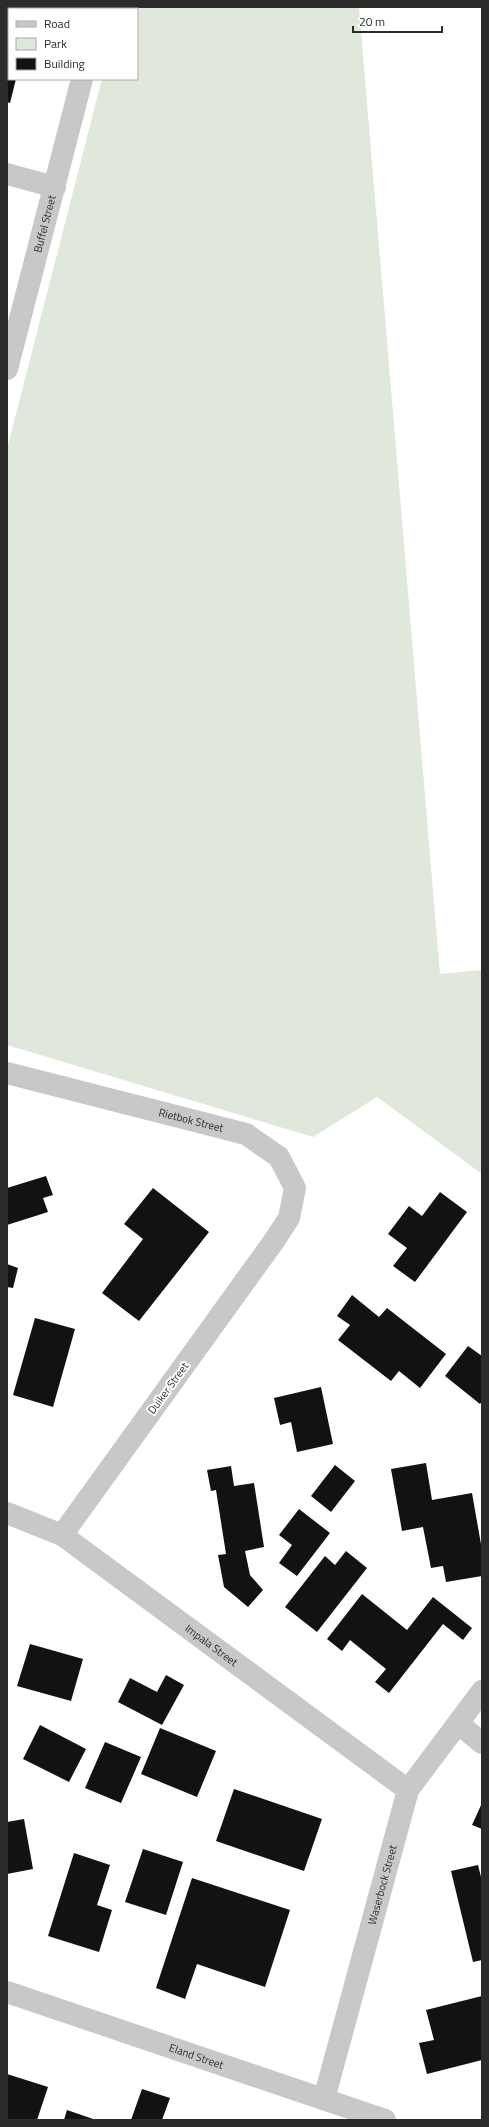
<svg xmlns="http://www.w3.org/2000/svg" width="489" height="2127" font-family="'Titillium Web',sans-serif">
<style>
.green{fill:#dfe8da}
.building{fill:#121212}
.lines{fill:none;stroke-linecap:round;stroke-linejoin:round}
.street{stroke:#c8c8c8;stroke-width:22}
.labels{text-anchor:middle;stroke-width:4;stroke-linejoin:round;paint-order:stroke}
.street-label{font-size:11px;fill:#2b2b2b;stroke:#fff}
</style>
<rect width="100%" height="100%" fill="#fff"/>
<path class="green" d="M120,7H359L440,974L482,970V1174L377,1097L313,1137L7,1045V449L102,79H137V9H120Z"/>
<g class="building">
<path d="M7,7H33V9H9V79H16L10,103L7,102Z"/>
<path d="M46,1176L53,1195L43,1198L48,1212L7,1225V1188Z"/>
<path d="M153,1188L209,1232L139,1321L102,1293L143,1239L124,1224Z"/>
<path d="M440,1192L467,1212L415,1282L393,1266L407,1248L388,1234L409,1206L422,1216Z"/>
<path d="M7,1264L18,1268L13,1288L7,1287Z"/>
<path d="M352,1295L379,1317L387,1308L446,1354L420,1388L399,1371L391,1381L338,1340L350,1325L337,1316Z"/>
<path d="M35,1318L75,1329L53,1407L13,1395Z"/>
<path d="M468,1346L482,1356V1401L480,1404L445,1376Z"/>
<path d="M321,1387L333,1444L297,1452L291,1422L280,1425L274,1398Z"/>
<path d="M426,1463L432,1500L472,1493L482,1550V1576L446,1582L443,1566L431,1568L423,1527L402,1531L391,1469Z"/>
<path d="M335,1465L355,1481L331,1512L311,1496Z"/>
<path d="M231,1466L234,1486L254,1483L264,1547L245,1551L250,1575L263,1590L248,1607L224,1587L218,1555L226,1554L216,1490L211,1491L207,1470Z"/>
<path d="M299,1509L330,1533L297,1576L279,1563L292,1545L279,1535Z"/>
<path d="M346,1551L367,1568L317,1632L285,1607L325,1556L335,1565Z"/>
<path d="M362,1594L407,1630L433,1597L472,1628L463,1640L443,1624L389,1693L375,1682L386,1669L350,1640L342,1651L327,1639Z"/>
<path d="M30,1644L83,1659L71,1701L17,1686Z"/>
<path d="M166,1675L184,1685L162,1725L118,1702L130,1678L157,1692Z"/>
<path d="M40,1725L86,1749L69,1782L23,1759Z"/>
<path d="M160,1728L216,1751L197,1797L141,1774Z"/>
<path d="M105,1742L141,1757L121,1803L85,1788Z"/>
<path d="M234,1789L322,1819L304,1871L216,1841Z"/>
<path d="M482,1803V1829L472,1825Z"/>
<path d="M24,1819L33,1869L7,1874V1822Z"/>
<path d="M143,1849L183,1862L166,1915L125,1902Z"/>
<path d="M74,1853L110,1865L97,1905L112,1910L99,1952L48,1936Z"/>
<path d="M478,1865L482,1881V1960L473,1962L451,1871Z"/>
<path d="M192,1878L290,1910L265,1987L197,1964L185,1999L156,1988Z"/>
<path d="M482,1996V2060L427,2074L419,2043L434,2040L426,2010Z"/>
<path d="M7,2074L48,2087L37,2120H7Z"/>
<path d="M142,2089L170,2098L162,2120H131Z"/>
<path d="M67,2110L96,2120H64Z"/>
</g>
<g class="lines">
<g class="street">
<path d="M99,9V7"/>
<path d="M7,174L55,187"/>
<path id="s1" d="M7,369L82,79"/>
<path id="s2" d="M7,1073L246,1134L279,1157L295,1188L289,1218L274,1241L62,1535"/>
<path id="s3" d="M7,1513L62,1535L408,1790"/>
<path d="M459,1724L482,1743"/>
<path id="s4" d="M7,1992L385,2120"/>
<path id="s5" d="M324,2099L408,1790L482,1691"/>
</g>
</g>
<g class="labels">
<g class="street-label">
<text dy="4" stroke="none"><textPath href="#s1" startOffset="150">Buffel Street</textPath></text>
<text dy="4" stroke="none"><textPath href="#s2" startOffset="190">Rietbok Street</textPath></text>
<text transform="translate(168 1388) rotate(-54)" y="4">Duiker Street</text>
<text dy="4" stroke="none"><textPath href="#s3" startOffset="245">Impala Street</textPath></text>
<text dy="4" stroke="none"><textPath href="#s5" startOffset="222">Waserbock Street</textPath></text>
<text dy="4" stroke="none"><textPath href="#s4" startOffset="200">Eland Street</textPath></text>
</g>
</g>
<rect width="489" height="2127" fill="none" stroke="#2b2b2b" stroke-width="16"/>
<rect x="8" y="8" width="130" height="72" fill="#ffffff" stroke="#aaaaaa"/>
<rect x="16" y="21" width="20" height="6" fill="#c8c8c8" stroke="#aaaaaa"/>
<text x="44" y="28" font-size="12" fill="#2b2b2b">Road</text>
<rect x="16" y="38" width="20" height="12" fill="#dfe8da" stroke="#aaaaaa"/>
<text x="44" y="48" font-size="12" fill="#2b2b2b">Park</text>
<rect x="16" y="58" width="20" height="12" fill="#121212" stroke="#aaaaaa"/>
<text x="44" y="68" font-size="12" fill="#2b2b2b">Building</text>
<path d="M353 26v6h89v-6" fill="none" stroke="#2b2b2b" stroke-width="2"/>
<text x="359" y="26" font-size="12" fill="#2b2b2b" stroke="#ffffff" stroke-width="3" paint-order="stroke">20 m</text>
</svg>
